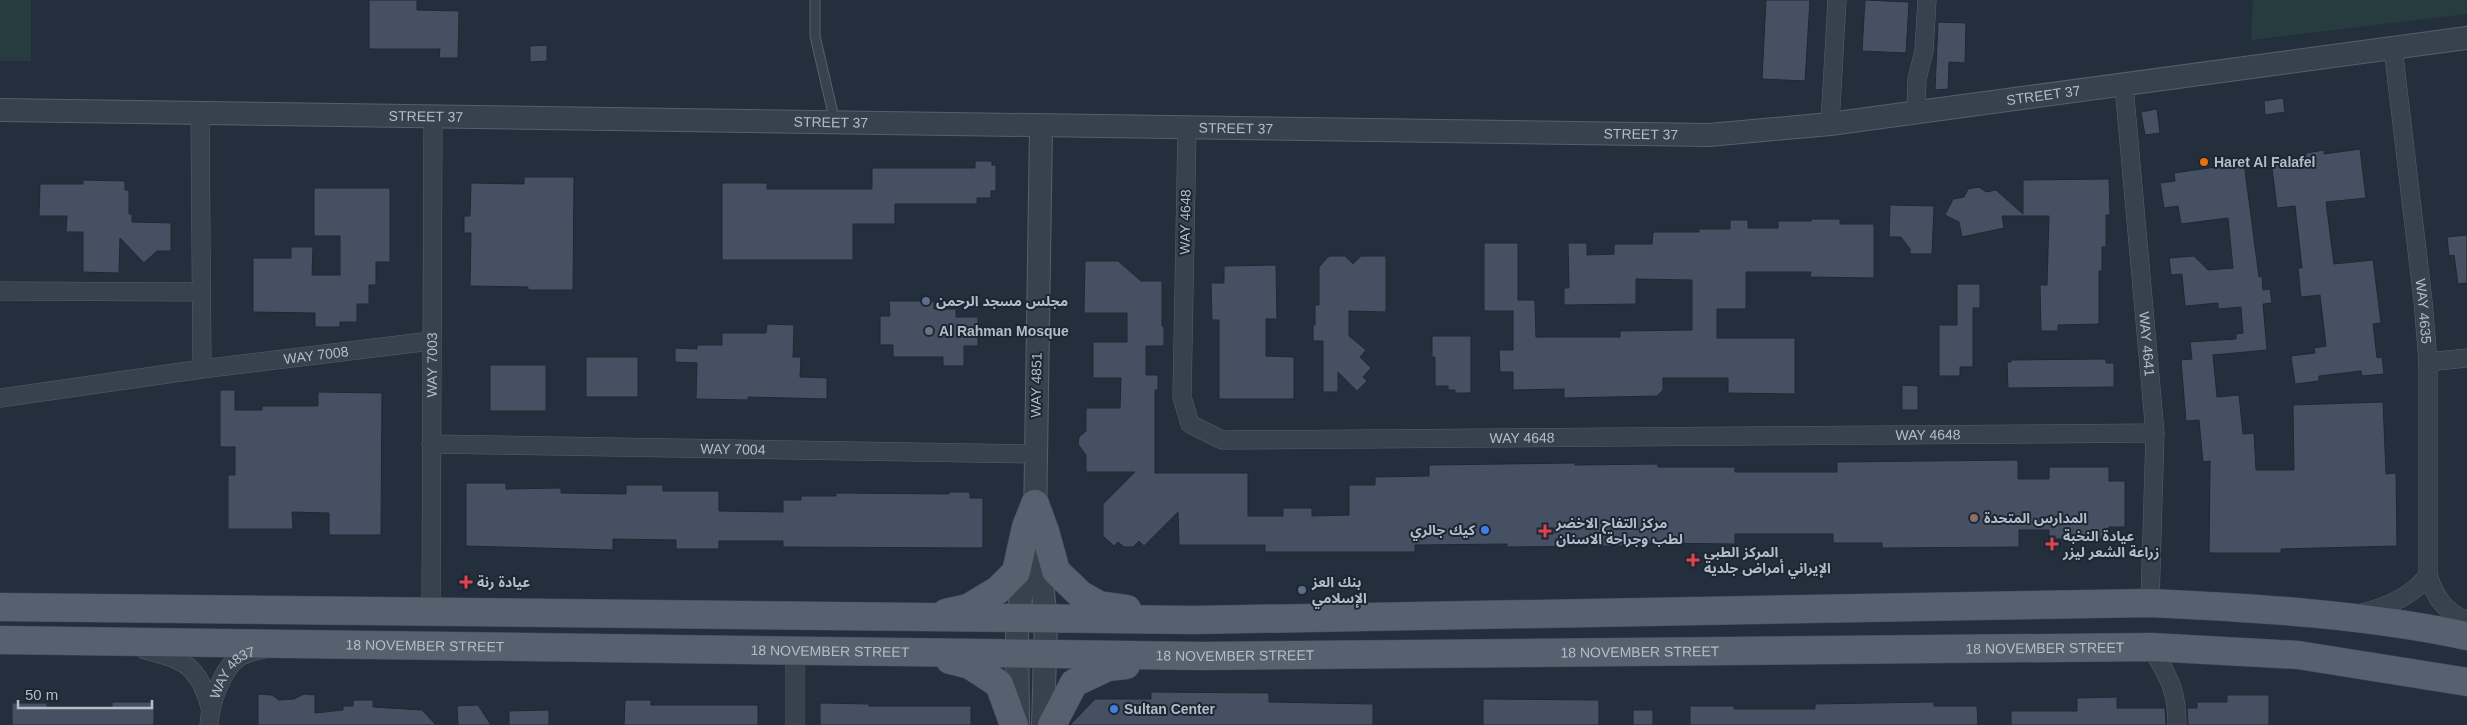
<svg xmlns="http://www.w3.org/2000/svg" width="2467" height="725" font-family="Helvetica,'Noto Sans Arabic',sans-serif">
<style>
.green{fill:#263c3f}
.building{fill:#455162;stroke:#1f2835}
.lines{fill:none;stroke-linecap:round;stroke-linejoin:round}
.service-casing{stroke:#565f6c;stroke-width:11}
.minor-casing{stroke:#565f6c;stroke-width:19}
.tertiary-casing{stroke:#565f6c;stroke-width:24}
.primary-casing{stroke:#414a57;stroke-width:29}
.service{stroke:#38414e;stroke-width:9}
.minor{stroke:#38414e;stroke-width:18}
.tertiary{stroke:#38414e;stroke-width:22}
.primary{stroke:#56606e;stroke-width:28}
.food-dot{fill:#e8710a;stroke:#1d2633;stroke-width:2}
.service-dot{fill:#5c6f8a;stroke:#1d2633;stroke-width:2}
.worship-dot{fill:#6b7280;stroke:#1d2633;stroke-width:2}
.education-dot{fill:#8d6e63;stroke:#1d2633;stroke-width:2}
.shop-dot{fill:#3f7fe0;stroke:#1d2633;stroke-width:2}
.health-dot{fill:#e0444e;stroke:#1d2633;stroke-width:2}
.labels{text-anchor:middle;stroke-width:4;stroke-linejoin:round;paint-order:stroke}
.street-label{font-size:14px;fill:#b4bcc9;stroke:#1d2633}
.poi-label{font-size:14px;font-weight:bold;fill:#b4bcc9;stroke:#1d2633;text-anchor:start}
</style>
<rect width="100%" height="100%" fill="#242f3e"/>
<g class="green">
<rect x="0" y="0" width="31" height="61"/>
<path d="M2253,0H2467V14L2251,40Z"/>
</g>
<g class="building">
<path d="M369,0H417V10L459,11L458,58H439L440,49H369Z"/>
<path d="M1766,0H1810L1805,81L1762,79Z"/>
<path d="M1865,0L1909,2L1906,53L1862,51Z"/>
<path d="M1938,22L1966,23L1965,63L1949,62L1948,89L1935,90Z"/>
<path d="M547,45V61L530,62V46Z"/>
<path d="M2283,98L2285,112L2265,115L2264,101Z"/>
<path d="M2157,109L2160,133L2145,135L2141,112Z"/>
<path d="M2360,149L2366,198L2326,202L2334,264L2373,260L2381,323L2373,324L2377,358L2382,357L2384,374L2362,376L2361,371L2319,376V381L2295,384L2291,356L2315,353L2314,348L2326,346L2320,295L2301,297L2298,268H2302L2295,206L2277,208L2271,160L2306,156V153L2324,150V154Z"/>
<path d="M975,161H992V165H996V191H991V198H977V204H895V224H853V260H722V183H767V189H872V168H975Z"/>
<path d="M2244,163L2259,277L2262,276L2263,290L2270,289L2272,303L2263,304L2267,350L2213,355L2217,397L2239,395L2243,434L2254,433L2256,470H2294L2293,405L2383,402L2386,474L2396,473L2397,546L2281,549V553H2209L2210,461L2203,462L2199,420L2186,421L2181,360L2192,359L2190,342L2236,339V334L2243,333L2241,307L2218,309V303L2185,306L2182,274L2171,275L2169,258L2194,256L2208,270L2233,268L2228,218L2181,224L2178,206L2164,208L2160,183L2175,181L2174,173Z"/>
<path d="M524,177H574L573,290H528V287L470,286L471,233H464V216H470L471,183L524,184Z"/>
<path d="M2109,179L2110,215H2106V247H2102V271H2099V324L2058,325V331H2041L2040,285H2047L2049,216H2002L2004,228L1962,237L1959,222L1945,215L1953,199L1964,197L1968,189L1979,187L1986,192L1996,190L2023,214V180Z"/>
<path d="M83,180L125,181V190H129V214H132V222L171,223V251H157L144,263L120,238L119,273L83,272V232H66L67,216H39L40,184H83Z"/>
<path d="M314,188H390V262H376V285H369V304H357V322H340V327H315V313L253,312V258H291V247H313L312,275H340V236H314Z"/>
<path d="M1890,205L1934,206L1932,254H1910V249L1901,237H1889Z"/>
<path d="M1811,219H1840V224H1874V278L1810,277L1811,272H1746V309H1717V338H1795V394L1728,393V378H1663V390L1657,396L1564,398V389L1513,390V372H1500L1499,350H1513V311H1484V243H1518V300H1535L1536,337H1620V331L1692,330V280L1636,279V304L1564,305V288H1569L1568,243H1587V255L1614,254V244H1652L1653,232H1699V229H1730V220H1748V228H1778V221H1811Z"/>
<path d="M2467,235V283L2458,284L2454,255L2449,256L2447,237Z"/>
<path d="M1329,256H1345L1353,264L1361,256H1386V312L1349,311V336L1366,350L1360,357L1371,368L1363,377L1367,381L1357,391L1338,372V392H1323V341H1313V325H1315V305H1319V267Z"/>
<path d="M1085,261H1118L1141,281H1162V326L1164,327V346H1146V375H1158V390H1155V473H1248V516H1283V508H1312V516L1349,515V485H1375V477L1429,476V465L1575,463V465L1658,464V467H1735V472H1837V462L2018,460V479H2049V467H2109V481H2125V527H2109V539H2049V530H2019V547L1882,548V543H1833V534H1735V544L1650,543V545L1619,546L1507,547V544L1415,545V552H1265V545H1179L1178,512L1144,546L1139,541L1133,547H1124L1118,542L1114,546L1103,536V504L1135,472H1086V455L1078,444L1079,437L1086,431V408H1120L1121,378H1093V342H1127V313H1084Z"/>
<path d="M1276,265L1277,319H1266V356L1294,357V399H1219V320H1212L1211,283H1224V266Z"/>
<path d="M1957,284H1980V308H1973V367H1960V376H1939V325H1957Z"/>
<path d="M889,301H934V309H956V317H978V346H964V366H943V357H893V345H880V316H890Z"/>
<path d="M767,324L794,325L793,357H801L800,377L827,378V399L748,397V400L696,399L697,363L675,362V348L697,349V345H722V333H766Z"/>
<path d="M1432,336H1471V393H1455V390H1448V386H1435V357H1432Z"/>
<rect x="586" y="357" width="52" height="40"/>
<path d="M2106,359V363H2114V387L2008,388L2007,362H2011V360Z"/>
<rect x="490" y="365" width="56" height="46"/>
<path d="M1902,385L1918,386V410H1902Z"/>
<path d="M220,390H235V410H262V406H318V392L382,393L381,535H329V513L292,512L293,529H228V475H235V447H220Z"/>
<path d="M466,483H506V489L561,488V493L626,494V485H663V491H719V511L783,512V500H801V496H836V493L949,494V492H970V498H983V548L783,547V541H719V549H676V540L613,539V550L466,546Z"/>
<path d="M1151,692L1269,693V702L1373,704V725H1070L1095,699H1151Z"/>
<path d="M258,694L272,695L279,700L294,699L304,694L315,695V713L343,710V706H353V700H373V707L422,710L436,725H258Z"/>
<path d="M2227,695H2269V725H2188L2187,708H2197V702H2227Z"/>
<path d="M2117,697V708H2165L2166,725H2011V711H2077V698Z"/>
<path d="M1483,699L1599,700V725H1483Z"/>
<path d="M625,700H651V705H758V725H624Z"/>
<path d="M112,702H154V725H12V703H47V707H112Z"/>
<path d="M1934,702V706H1977L1978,725H1690V706H1734V709H1815V704Z"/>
<path d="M820,703L869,704V706H971V725H820Z"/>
<path d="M478,705L491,725H458L457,706Z"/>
<path d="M549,710V725H509V711Z"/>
<rect x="1633" y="710" width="20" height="15"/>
</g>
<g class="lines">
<g class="service-casing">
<path id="service" d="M815,0V36L835,122"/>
</g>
<g class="minor-casing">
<g id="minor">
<path id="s1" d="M2393,48L2423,301L2428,362V575C2435,597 2445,612 2467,621"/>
<path id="s2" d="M2124,86L2155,433L2150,603"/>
<path d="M1916,112L1917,79L1924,51L1927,0"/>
<path d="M200,114L202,369"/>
<path d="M1830,124L1837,0"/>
<path id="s3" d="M1187,129L1182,397L1190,424L1222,440L2155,433"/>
<path d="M0,291L200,292"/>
<path d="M2428,362L2467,358"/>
<path id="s4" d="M0,398L202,369L431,341"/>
<path id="s5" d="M431,444L1035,454"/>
<path id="s6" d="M431,613L433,118"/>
<path d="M2358,614C2384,608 2412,597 2428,575"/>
<path d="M2151,647C2168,677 2177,688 2177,725"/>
<path d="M145,650C185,659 199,667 210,707"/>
<path d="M795,652V725"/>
<path id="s7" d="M209,725C210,705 221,671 238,658C244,653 256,651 264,649"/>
</g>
</g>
<g class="tertiary-casing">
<g id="tertiary">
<path id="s8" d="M0,110L1709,135L1830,124L2467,38"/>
<path d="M1041,127L1035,524L1046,619L1043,725"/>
<path d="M1018,724L1017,620L1029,554"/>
</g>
</g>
<g class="primary-casing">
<g id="primary">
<path d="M1035,504L1045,531L1056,571L1081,595L1099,605L1127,609"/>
<path d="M0,607L1194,620L2150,603C2256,608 2363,614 2467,636"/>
<path d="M946,613L968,608L998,590L1016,572L1026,527L1035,504"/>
<path id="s9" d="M0,640L1202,656L2151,647L2298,655L2467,682"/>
<path d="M950,660L970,665L999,684L1014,725"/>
<path d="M1052,725L1074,683L1108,667L1126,665"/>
</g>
</g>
<use href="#service" class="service"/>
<use href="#minor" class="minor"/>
<use href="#tertiary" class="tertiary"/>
<use href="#primary" class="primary"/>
</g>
<circle class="food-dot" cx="2204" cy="162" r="5"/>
<g class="service-dot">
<circle cx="926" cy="301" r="5"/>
<circle cx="1302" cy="590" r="5"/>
</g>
<circle class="worship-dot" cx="929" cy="331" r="5"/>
<circle class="education-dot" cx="1974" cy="518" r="5"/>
<g class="shop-dot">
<circle cx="1485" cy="530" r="5"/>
<circle cx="1114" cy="709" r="5"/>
</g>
<g class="health-dot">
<path d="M1542.5 523.5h5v5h5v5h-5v5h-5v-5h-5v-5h5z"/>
<path d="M2049.5 536.5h5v5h5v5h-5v5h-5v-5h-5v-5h5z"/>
<path d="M1690.5 552.5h5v5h5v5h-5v5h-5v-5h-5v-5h5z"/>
<path d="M463.5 574.5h5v5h5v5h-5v5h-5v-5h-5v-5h5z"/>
</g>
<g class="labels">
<g class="street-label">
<text dy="5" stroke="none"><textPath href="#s8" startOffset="2046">STREET 37</textPath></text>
<text dy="5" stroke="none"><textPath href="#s8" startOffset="426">STREET 37</textPath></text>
<text dy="5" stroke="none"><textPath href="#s8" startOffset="831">STREET 37</textPath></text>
<text dy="5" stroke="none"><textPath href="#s8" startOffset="1236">STREET 37</textPath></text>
<text dy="5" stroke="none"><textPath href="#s8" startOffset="1641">STREET 37</textPath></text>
<text transform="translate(1185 222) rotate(-89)" y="5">WAY 4648</text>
<text dy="5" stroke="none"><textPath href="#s1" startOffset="265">WAY 4635</textPath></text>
<text dy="5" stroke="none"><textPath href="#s2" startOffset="259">WAY 4641</textPath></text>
<text dy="5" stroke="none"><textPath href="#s4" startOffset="319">WAY 7008</textPath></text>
<text dy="5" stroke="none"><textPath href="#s6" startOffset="248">WAY 7003</textPath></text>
<text transform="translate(1036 385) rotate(-89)" y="5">WAY 4851</text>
<text dy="5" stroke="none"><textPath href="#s3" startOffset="1038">WAY 4648</textPath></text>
<text dy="5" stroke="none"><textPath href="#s3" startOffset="632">WAY 4648</textPath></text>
<text dy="5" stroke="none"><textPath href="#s5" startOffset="302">WAY 7004</textPath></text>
<text dy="5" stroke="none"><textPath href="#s9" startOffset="425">18 NOVEMBER STREET</textPath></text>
<text dy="5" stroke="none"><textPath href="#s9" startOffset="2045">18 NOVEMBER STREET</textPath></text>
<text dy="5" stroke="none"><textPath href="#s9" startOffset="1640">18 NOVEMBER STREET</textPath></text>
<text dy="5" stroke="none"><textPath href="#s9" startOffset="830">18 NOVEMBER STREET</textPath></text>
<text dy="5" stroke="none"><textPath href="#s9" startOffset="1235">18 NOVEMBER STREET</textPath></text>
<text dy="5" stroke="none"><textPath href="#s7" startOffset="60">WAY 4837</textPath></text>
</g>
<g class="poi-label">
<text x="2214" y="167">Haret Al Falafel</text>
<text x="936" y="306">مجلس مسجد الرحمن</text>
<text x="939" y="336">Al Rahman Mosque</text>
<text x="1984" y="523">المدارس المتحدة</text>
<text x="1556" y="528">مركز التفاح الاخضر<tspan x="1556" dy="16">لطب وجراحة الاسنان</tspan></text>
<text x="1475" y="535" text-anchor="end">كيك جالري</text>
<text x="2063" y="541">عيادة النخبة<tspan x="2063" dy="16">زراعة الشعر ليزر</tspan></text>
<text x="1704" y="557">المركز الطبي<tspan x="1704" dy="16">الإيراني أمراض جلدية</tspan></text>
<text x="477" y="587">عيادة رنة</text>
<text x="1312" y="587">بنك العز<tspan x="1312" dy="16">الإسلامي</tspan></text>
<text x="1124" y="714">Sultan Center</text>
</g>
</g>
<path d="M18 700v8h134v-8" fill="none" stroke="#b4bcc9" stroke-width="2.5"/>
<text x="25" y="700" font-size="15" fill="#b4bcc9" stroke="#1d2633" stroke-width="4" paint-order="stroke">50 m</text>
</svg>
